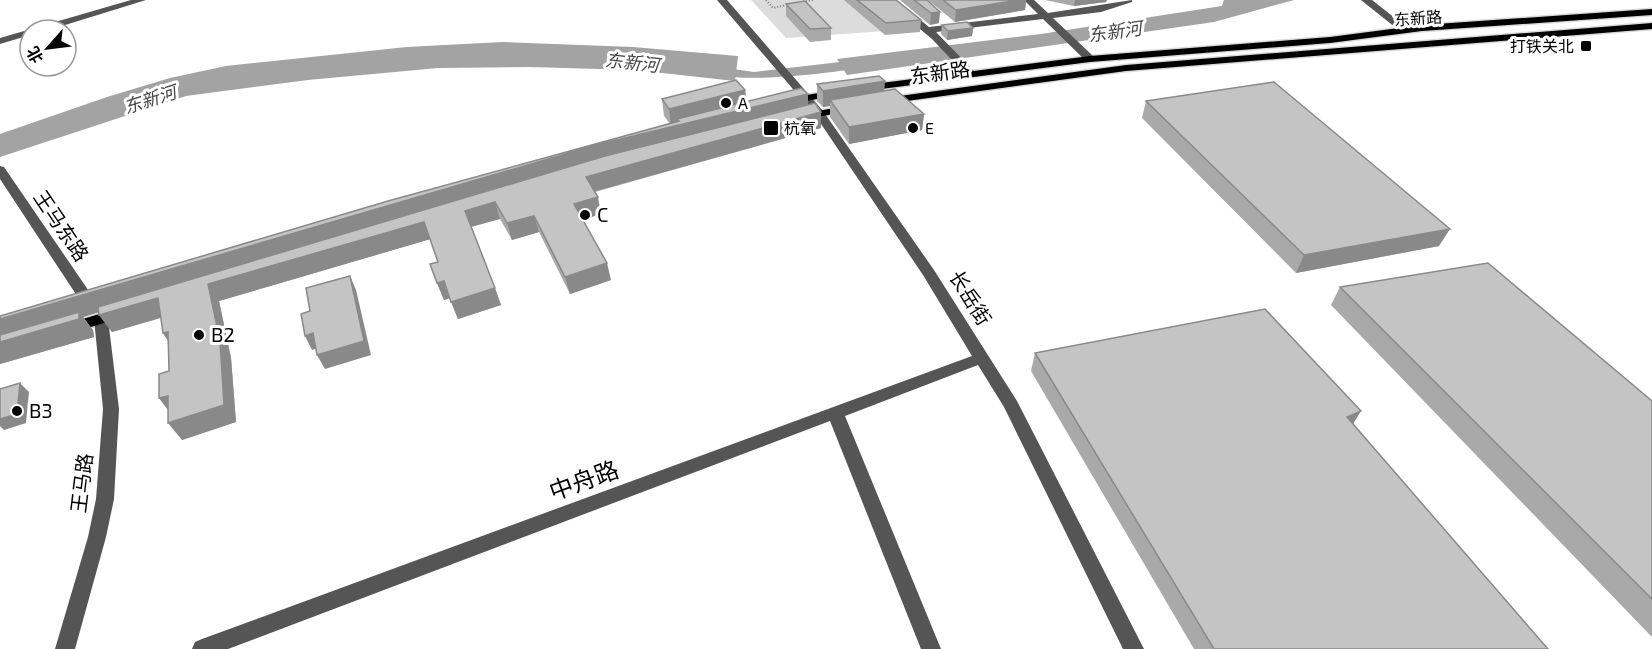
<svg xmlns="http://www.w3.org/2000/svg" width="1652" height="649" font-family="'Exo 2','Noto Sans SC',sans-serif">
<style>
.green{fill:#dcdcdc}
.water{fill:#a3a3a3}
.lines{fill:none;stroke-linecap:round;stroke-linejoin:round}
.canal{fill:#a3a3a3;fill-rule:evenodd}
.major-casing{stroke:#dbdbdb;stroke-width:3}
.path{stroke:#777;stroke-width:2;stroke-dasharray:1 2;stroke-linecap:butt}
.minor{fill:#555;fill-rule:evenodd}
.major{fill:#000;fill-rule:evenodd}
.wall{fill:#a9a9a9}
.shaded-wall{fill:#898989}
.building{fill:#c4c4c4;stroke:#898989;stroke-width:1.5}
.poi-dot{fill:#000;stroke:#fff;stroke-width:2}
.labels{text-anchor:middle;stroke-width:6;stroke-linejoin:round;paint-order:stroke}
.far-street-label{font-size:16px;fill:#000;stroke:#fff}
.far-poi-label{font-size:16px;fill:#000;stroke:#fff;text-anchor:start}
.far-water-label{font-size:18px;font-style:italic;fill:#444;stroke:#fff}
.street-label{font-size:20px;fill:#000;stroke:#fff}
.poi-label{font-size:20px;fill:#000;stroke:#fff;text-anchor:start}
.near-street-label{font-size:24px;fill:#000;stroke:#fff}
</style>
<rect width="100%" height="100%" fill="#fff"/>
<path class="green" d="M751,0H853L886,31L786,38Z"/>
<g class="water">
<path d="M1224,0H1294L1214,22L847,75L837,59L1041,34L1222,6Z"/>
<path d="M502,42L633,47L738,56L735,81L635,70L529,67L438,68L308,80L186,96L0,157V134L107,97L170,78L226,66L407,47Z"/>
</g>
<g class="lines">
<path class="canal" d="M866,59L870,60L872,63L870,66C844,72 724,87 706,70L712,66L754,72Z"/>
<g class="major-casing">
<g id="major">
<path d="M1652,9V15L1422,31L1330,43L1090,62L866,91L861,88L866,85L1090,56L1330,37L1422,25Z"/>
<path d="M1652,23V29L1126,71L885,104L879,101L885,98L1126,65Z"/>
<path d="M836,90L842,93L840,95L789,104L783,101L789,98Z"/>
<path d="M850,105L854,106V110L802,120L796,117L802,114Z"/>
<path d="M119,308L126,313L124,317L68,334L60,329L63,325Z"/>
</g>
</g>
<g class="path">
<path d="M766,0L773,8L787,5"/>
<path d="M803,2L813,0"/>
</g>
<g class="minor">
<path d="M131,0H146L49,30H30V35L0,44V38Z"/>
<path d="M717,0H727L823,111L934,270L1017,401L1144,649H1123L1004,407L978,365L845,416L941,649H921L830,421L228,649H192L195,642L202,639L972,356L923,275L815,115Z"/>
<path d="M885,0H896L929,27L1038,14L1024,0H1034L1048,13L1132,0V2L1101,12L1053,18L1094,57V61H1086L1043,19L936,32L975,72V76H967L932,39Z"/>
<path d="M1361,0H1372L1410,30L1401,32Z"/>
<path d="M0,166L4,167L95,300L97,304L95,308H85L0,179Z"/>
<path d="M101,314L108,319L119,409L114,499L106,537L75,649H55L88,537L96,499L103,409L94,319Z"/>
</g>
<use href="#major" class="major"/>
</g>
<g class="wall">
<path d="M844,0H896L921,20L920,32L885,35Z"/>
<path d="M900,0H928L939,23L930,25Z"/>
<path d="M928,0H1026L1025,10L955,22Z"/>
<path d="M1045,0H1107L1106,2L1074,6Z"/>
<path d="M786,4L831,28V40L810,42L786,16Z"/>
<path d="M942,25L973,28L972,36L947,40L941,34Z"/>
<path d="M817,84L924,114L922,130L849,144L830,117V106L823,107L817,101Z"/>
<path d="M745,90L746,101L808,94V105L821,112V128L595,192L601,214L583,220L611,280L570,294L539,232L512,240L500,219L471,227L501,305L458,319L450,298L444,300L437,283L438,262L430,239L219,301L231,358L236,422L182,440L168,410L159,398L169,371L168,341L163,333L161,318L112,332L99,315L98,312L83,317L93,330L94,337L0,364V316L670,124L664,116L662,99Z"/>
<path d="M1146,101L1439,246L1296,273L1142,118Z"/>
<path d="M1340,287L1652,401V637L1331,305Z"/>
<path d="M1035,353L1353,424L1548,649H1194L1031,371Z"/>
</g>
<g class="shaded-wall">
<path d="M1019,0H1026L1025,10L955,22L956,10Z"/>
<path d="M1075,0H1107L1106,2L1074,6Z"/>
<path d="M940,12L939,23L930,25L931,13Z"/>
<path d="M973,28L972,36L947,40L948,31Z"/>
<path d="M885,81L884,97L830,100V106L823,107V91Z"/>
<path d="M745,90L747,106L679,121L677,119V124L671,126L669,109Z"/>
<path d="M808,94V110L599,162L83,317L93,330L94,337L0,364V319L596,145Z"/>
<path d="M821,112V128L589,193L586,177Z"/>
<path d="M924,114L922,130L849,144V127Z"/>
<path d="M598,197L601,214L578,221L574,204Z"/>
<path d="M495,202L500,219L470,227L465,211Z"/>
<path d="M534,216L539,232L512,240L507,223Z"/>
<path d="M424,222L431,239L219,301L231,358L236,422L182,440L168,423L208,284Z"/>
<path d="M1450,229L1439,246L1296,273L1304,255Z"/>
<path d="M607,263L611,280L570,294L565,277Z"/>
<path d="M350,276L356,290L371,355L325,369L317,355Z"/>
<path d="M444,281L450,298L444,300L437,283Z"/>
<path d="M495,288L501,305L458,319L451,302Z"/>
<path d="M158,298L170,315L112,332L99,315Z"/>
<path d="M168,332L175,351L163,333Z"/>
<path d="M313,333L321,347L312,350L305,336Z"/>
<path d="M20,383L29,392L26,423L4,430L0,426V419Z"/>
<path d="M168,396L172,415L159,398Z"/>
<path d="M1361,411L1350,429L1347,417Z"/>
</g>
<g class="building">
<path d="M857,0H896L921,20L886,23Z"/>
<path d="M914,0H927L940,12L931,13Z"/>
<path d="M943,0H1019L956,10Z"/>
<path d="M805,1L831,28L810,29L786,4Z"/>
<path d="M967,22L973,28L948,31L942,25Z"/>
<path d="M879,76L885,81L823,91L817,84Z"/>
<path d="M736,80L745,90L669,109L662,99Z"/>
<path d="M1274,82L1450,229L1304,255L1146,101Z"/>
<path d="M801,88L808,94L596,145L0,319V316L388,201L679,121L677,119Z"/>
<path d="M895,89L924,114L849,127L830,100Z"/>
<path d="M815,103L821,112L586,177L598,197L574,204L607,263L565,277L534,216L507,223L495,202L465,211L495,288L451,302L444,281L437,283L430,264L438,262L424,222L208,284L220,341L224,405L168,423V396L159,398V374L169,371L168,332L163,333L158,298L99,315L98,307L605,156Z"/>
<path d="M1488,263L1652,401V599L1340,287Z"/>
<path d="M350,276L364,341L317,355L313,333L305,336L301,314L310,311L306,288Z"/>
<path d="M1265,309L1361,411L1347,417L1548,649H1214L1035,353Z"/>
<path d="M79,312V319L0,342V335Z"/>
<path d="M20,383L17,414L0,419V389Z"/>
</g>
<g class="poi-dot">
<rect x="1580" y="40" width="12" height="12" rx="3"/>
<circle cx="726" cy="103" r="6"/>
<rect x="763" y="120" width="16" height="16" rx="3"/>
<circle cx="913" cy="128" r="6"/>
<circle cx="585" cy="215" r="6"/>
<circle cx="199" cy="335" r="6"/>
<circle cx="17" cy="411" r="6"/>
</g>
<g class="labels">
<g class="far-street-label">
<text transform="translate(1418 18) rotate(-4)" y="6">东新路</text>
</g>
<g class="far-poi-label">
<text x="1574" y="52" text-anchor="end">打铁关北</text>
<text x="738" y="109">A</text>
<text x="784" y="134">杭氧</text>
<text x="925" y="134">E</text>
</g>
<g class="far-water-label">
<text transform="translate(1115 32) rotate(-8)" y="6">东新河</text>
<text transform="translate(632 63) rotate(6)" y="6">东新河</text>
<text transform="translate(150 100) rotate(-18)" y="6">东新河</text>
</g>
<g class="street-label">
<text transform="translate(940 73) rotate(-8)" y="7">东新路</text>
<text transform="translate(61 226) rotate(56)" y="7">王马东路</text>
<text transform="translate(970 298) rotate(58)" y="7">长岳街</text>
<text transform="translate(82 483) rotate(-83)" y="7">王马路</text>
</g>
<g class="poi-label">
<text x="597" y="222">C</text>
<text x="211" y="342">B2</text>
<text x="29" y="418">B3</text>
</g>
<g class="near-street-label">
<text transform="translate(584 481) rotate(-20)" y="8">中舟路</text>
</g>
</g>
<g transform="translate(48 48) rotate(242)"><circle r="28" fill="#ffffff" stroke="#999999" stroke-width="1.5"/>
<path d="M0-4.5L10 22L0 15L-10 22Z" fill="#000000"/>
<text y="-9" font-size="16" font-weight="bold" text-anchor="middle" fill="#000000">北</text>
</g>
</svg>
